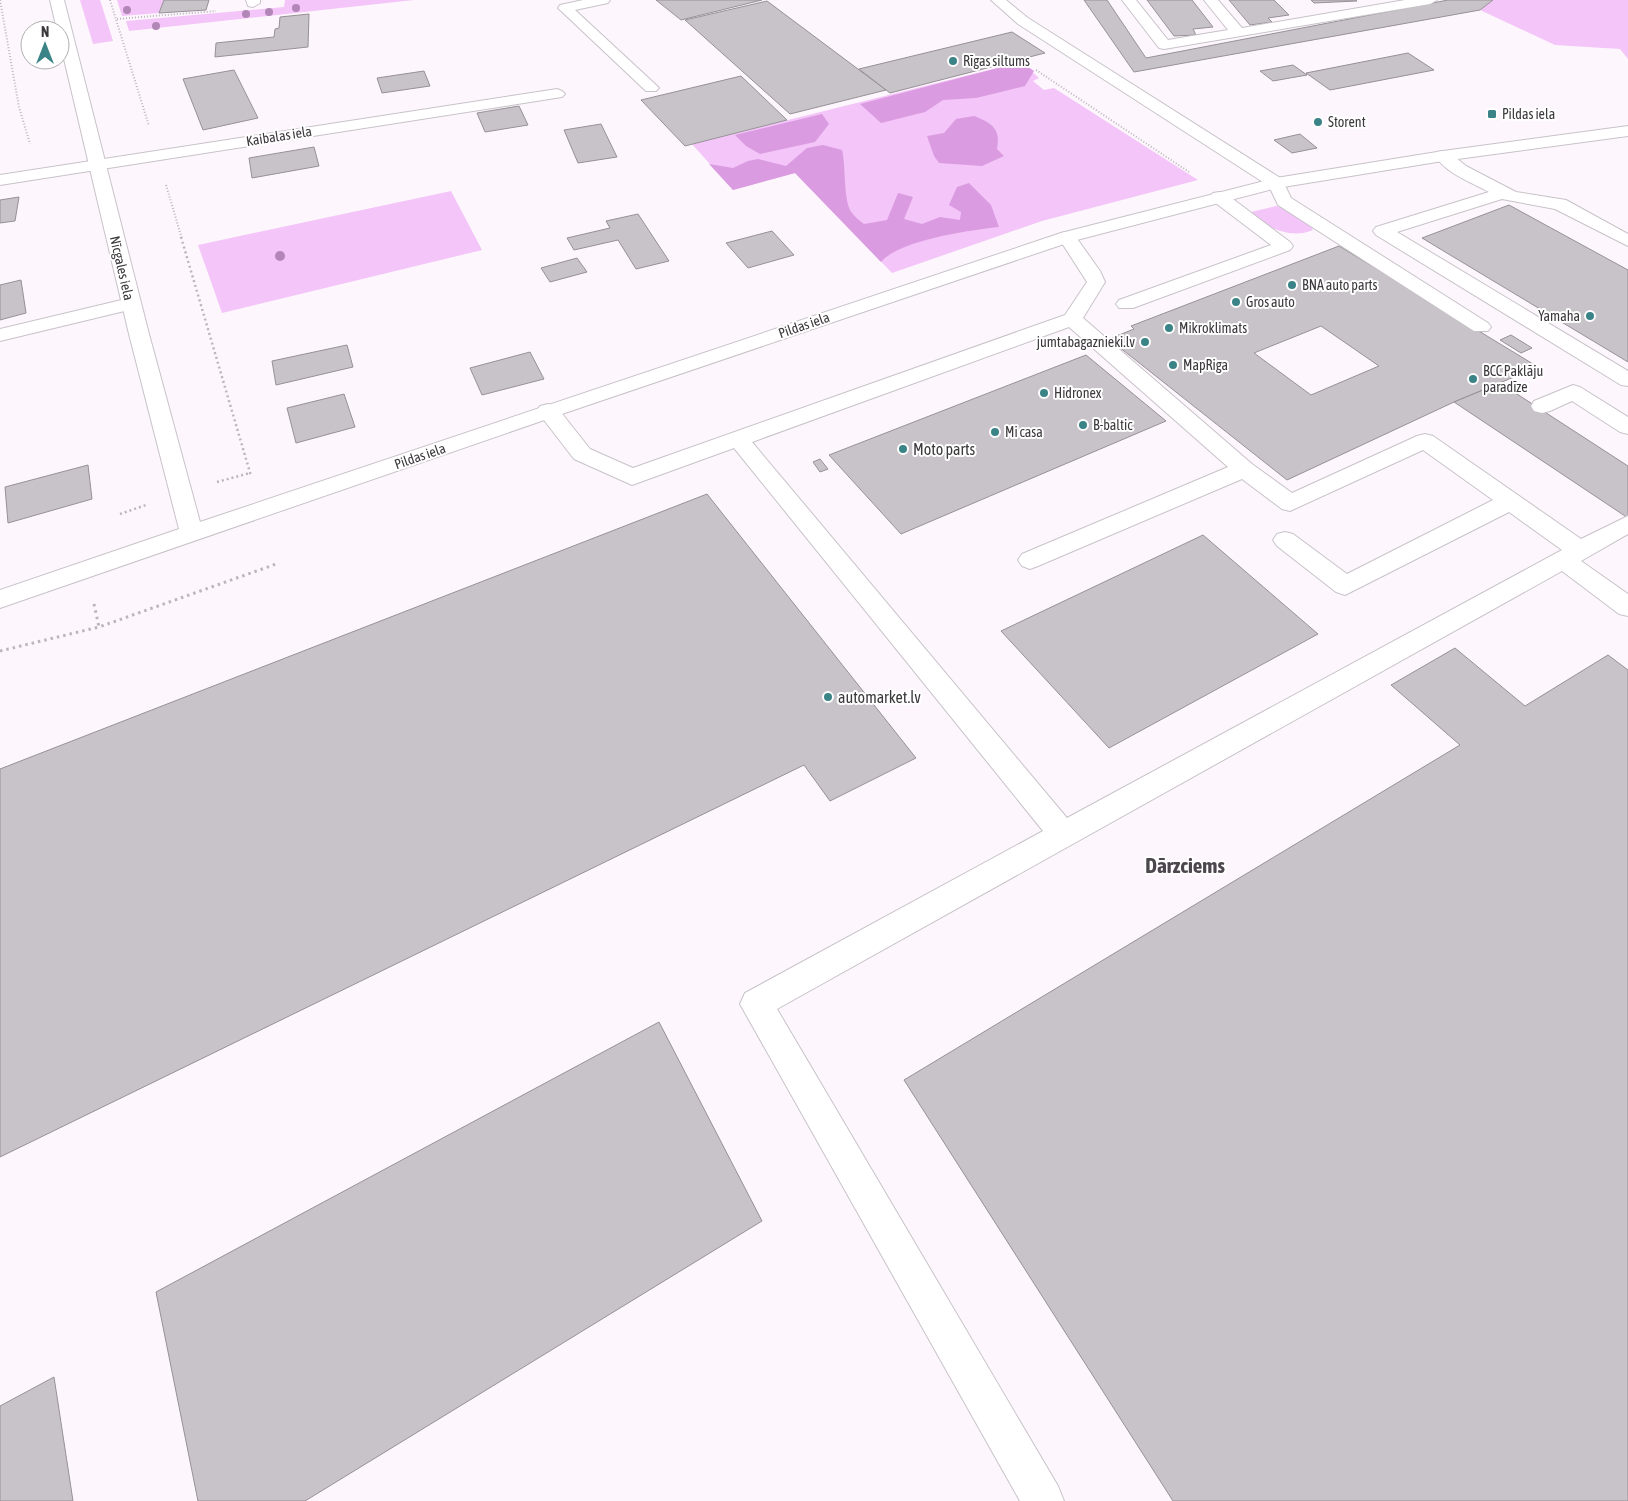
<svg xmlns="http://www.w3.org/2000/svg" width="1628" height="1501" font-family="'Asap Condensed',sans-serif">
<style>
.green{fill:#f4c5f8}
.forest{fill:#da9be1}
.building{fill:#c8c3c9;stroke:#979197;fill-rule:evenodd}
.lines{fill:none;stroke-linecap:round;stroke-linejoin:round}
.lane-casing{stroke:#c8c2c9;stroke-width:2}
.street-casing{stroke:#c8c2c9;stroke-width:2}
.secondary-casing{stroke:#c8c2c9;stroke-width:2}
.path-far2{stroke:#bbb6bb;stroke-width:2;stroke-dasharray:1 2;stroke-linecap:butt}
.path-far1{stroke:#bbb6bb;stroke-width:2.5;stroke-dasharray:2 3;stroke-linecap:butt}
.path{stroke:#bbb6bb;stroke-width:3;stroke-dasharray:2.5 4;stroke-linecap:butt}
.lane{fill:#fff;fill-rule:evenodd}
.street{fill:#fff;fill-rule:evenodd}
.secondary{fill:#fff;fill-rule:evenodd}
.tree{fill:#b286b6}
.poi-dot{fill:#3a8386;stroke:#fff;stroke-width:2}
.labels{text-anchor:middle;stroke-width:4;stroke-linejoin:round;paint-order:stroke}
.far-poi-label{font-size:14px;fill:#3c393c;stroke:#fff;text-anchor:start}
.far-street-label{font-size:14px;fill:#3c393c;stroke:#fff}
.poi-label{font-size:16px;fill:#3c393c;stroke:#fff;text-anchor:start}
.district-label{font-size:21px;font-weight:bold;fill:#4c474d;stroke:#fff}
</style>
<rect width="100%" height="100%" fill="#fdf7fd"/>
<g class="green">
<path d="M80,0H100L113,41L93,44Z"/>
<path d="M117,0H164L159,13L122,16Z"/>
<path d="M285,0H414L129,31L126,21L284,7Z"/>
<path d="M1493,0H1628V59L1620,49L1555,45L1480,10Z"/>
<path d="M1021,62L1039,78L1033,81L1044,90L1054,88L1198,180L1042,221L892,273L795,173L733,190L692,144Z"/>
<path d="M451,191L482,250L222,313L198,245Z"/>
<path d="M1276,206L1284,207L1310,225L1313,230C1290,240 1268,227 1250,215L1251,212Z"/>
</g>
<g class="forest">
<path d="M1021,62L1034,71L1025,86L976,98L943,100L925,112L881,123L860,104Z"/>
<path d="M822,114L829,124L815,142L760,154L746,146L735,135Z"/>
<path d="M974,116C992,123 1001,129 997,149L1004,156L982,166L939,163L934,156L927,136L944,133L956,119Z"/>
<path d="M823,145L842,150C846,165 843,203 852,213C855,217 860,221 864,224L887,220L898,193L913,197L904,219L922,224L940,217L960,220L961,212L949,205L957,187L969,183L991,205L999,227C971,230 899,240 881,262L795,173L733,190L709,164L733,168L748,161L758,159L786,166L807,148Z"/>
</g>
<g class="building">
<path d="M164,0H209L206,10L159,13Z"/>
<path d="M656,0H762L681,20Z"/>
<path d="M1084,0H1107L1146,58L1448,0H1493L1480,10L1134,72Z"/>
<path d="M1147,0H1192L1213,27L1193,29L1196,35L1174,36Z"/>
<path d="M1229,0H1274L1289,15L1268,18L1272,22L1250,25Z"/>
<path d="M1311,0H1356L1357,1L1314,3Z"/>
<path d="M767,1L886,90L790,114L685,20Z"/>
<path d="M309,14L308,47L215,57L216,43L274,37L275,29L279,28L280,17Z"/>
<path d="M1012,32L1045,53L890,93L859,69Z"/>
<path d="M1408,53L1434,70L1330,90L1306,73Z"/>
<path d="M1293,65L1307,75L1273,81L1260,71Z"/>
<path d="M234,70L258,118L203,130L183,79Z"/>
<path d="M424,71L430,86L382,93L377,78Z"/>
<path d="M741,76L787,120L685,146L641,100Z"/>
<path d="M519,106L528,125L485,132L477,113Z"/>
<path d="M601,124L617,157L578,163L564,130Z"/>
<path d="M1300,134L1317,148L1292,153L1274,140Z"/>
<path d="M314,147L319,166L252,178L249,158Z"/>
<path d="M19,197L15,221L0,223V200Z"/>
<path d="M1509,205L1628,270V362L1422,238Z"/>
<path d="M638,214L669,261L636,269L618,240L574,250L567,238L610,228L606,221Z"/>
<path d="M772,231L794,255L748,268L726,243Z"/>
<path d="M1339,246L1538,367L1454,402L1287,480L1109,339L1134,329L1131,326ZM1321,326L1379,366L1311,395L1254,353Z"/>
<path d="M577,258L587,272L550,282L541,268Z"/>
<path d="M21,280L26,313L0,320V285Z"/>
<path d="M1511,335L1532,348L1521,353L1500,340Z"/>
<path d="M347,345L353,367L276,385L272,361Z"/>
<path d="M530,352L544,379L482,395L470,368Z"/>
<path d="M1086,355L1166,421L901,534L829,455Z"/>
<path d="M1500,383L1628,466V518L1454,402Z"/>
<path d="M344,394L355,427L296,443L287,408Z"/>
<path d="M820,459L828,469L820,472L813,462Z"/>
<path d="M88,465L92,499L8,523L5,487Z"/>
<path d="M707,494L916,758L830,801L804,765L0,1157V769Z"/>
<path d="M1203,535L1318,634L1109,748L1001,631Z"/>
<path d="M1455,648L1525,706L1608,655L1628,670V1501H1173L904,1080L1460,745L1391,685Z"/>
<path d="M659,1022L762,1221L305,1501H198L156,1292Z"/>
<path d="M54,1377L73,1501H0V1406Z"/>
</g>
<g class="lines">
<g class="lane-casing">
<g id="lane">
<path d="M583,0H610L608,3L575,10L656,85L659,88L656,91H646L558,8L560,5Z"/>
<path d="M991,0H1006L1028,18L1282,179L1291,198L1488,323L1491,327L1488,331H1474L1278,205L1269,186L1018,24Z"/>
<path d="M1122,0H1136L1168,40L1228,30L1204,0H1218L1242,28L1405,0H1437L1430,4L1164,49L1159,48Z"/>
<path d="M1443,151L1449,152L1466,166L1516,192L1566,200L1628,234V246L1555,209L1502,199L1397,232L1628,371V386L1621,385L1376,235L1373,231L1376,227L1489,192C1471,182 1447,174 1435,156L1437,152Z"/>
<path d="M1219,192L1225,193L1290,242L1293,246L1290,250L1133,308H1119L1116,304L1119,300L1271,245L1213,201L1210,197L1213,193Z"/>
<path d="M1067,232L1073,233L1100,271L1105,282L1083,318L1252,464L1292,493L1417,436L1425,434L1433,436L1581,539L1628,516V534L1581,561L1628,594V616L1619,614L1562,571L777,1009L1058,1486L1064,1501H1020L740,1004L745,993L1043,831L734,448L632,485L574,459L537,411L540,406L548,404L556,406L590,449L633,468L1065,315L1087,282L1058,237L1061,233ZM1069,327L1228,467L1022,554L1018,560L1022,566L1030,569L1038,566L1242,479L1282,509L1290,511L1423,450L1493,500L1347,574L1293,534L1285,532L1277,534L1273,540L1277,546L1336,592L1345,595L1509,512L1562,550L1067,818L752,442Z"/>
<path d="M130,298L137,300L140,304L137,308L0,341V329Z"/>
<path d="M1573,385L1580,387L1628,417V434L1620,432L1572,401L1550,411L1542,413L1534,411L1531,406L1534,401Z"/>
</g>
</g>
<g class="street-casing">
<g id="street">
<path d="M246,0H260V3L253,7L248,6Z"/>
<path d="M557,89L562,91L565,94L562,97L0,185V175Z"/>
</g>
</g>
<g class="secondary-casing">
<path id="secondary" d="M50,0H64L149,334L200,522L1061,233L1276,178L1443,151L1628,126V136L1443,161L1277,188L1073,241L556,416L0,608V590L179,529L129,334L60,42V30H57Z"/>
</g>
<g class="path-far2">
<path d="M0,0L19,107L30,144"/>
<path d="M110,0L149,126"/>
<path d="M117,19L216,11"/>
<path d="M1036,70L1189,172"/>
<path d="M166,185L182,239"/>
</g>
<g class="path-far1">
<path d="M181,237L251,476"/>
<path d="M217,482L250,473"/>
<path d="M120,514L146,505"/>
</g>
<g class="path">
<path d="M94,604L99,627L279,563"/>
<path d="M0,651L99,627"/>
</g>
<use href="#lane" class="lane"/>
<use href="#street" class="street"/>
<use href="#secondary" class="secondary"/>
</g>
<g class="tree">
<circle cx="296" cy="8" r="4"/>
<circle cx="127" cy="10" r="4"/>
<circle cx="269" cy="12" r="4"/>
<circle cx="246" cy="14" r="4"/>
<circle cx="156" cy="26" r="4"/>
<circle cx="280" cy="256" r="5"/>
</g>
<g class="poi-dot">
<circle cx="953" cy="61" r="5"/>
<rect x="1487" y="109" width="10" height="10" rx="2.5"/>
<circle cx="1318" cy="122" r="5"/>
<circle cx="1292" cy="285" r="5"/>
<circle cx="1236" cy="302" r="5"/>
<circle cx="1590" cy="316" r="5"/>
<circle cx="1169" cy="328" r="5"/>
<circle cx="1145" cy="342" r="5"/>
<circle cx="1173" cy="365" r="5"/>
<circle cx="1473" cy="379" r="5"/>
<circle cx="1044" cy="393" r="5"/>
<circle cx="1083" cy="425" r="5"/>
<circle cx="995" cy="432" r="5"/>
<circle cx="903" cy="449" r="5"/>
<circle cx="828" cy="697" r="5"/>
</g>
<g class="labels">
<g class="far-poi-label">
<text x="963" y="66">Rīgas siltums</text>
<text x="1502" y="119">Pildas iela</text>
<text x="1328" y="127">Storent</text>
<text x="1302" y="290">BNA auto parts</text>
<text x="1246" y="307">Gros auto</text>
<text x="1580" y="321" text-anchor="end">Yamaha</text>
<text x="1179" y="333">Mikroklimats</text>
<text x="1135" y="347" text-anchor="end">jumtabagaznieki.lv</text>
<text x="1183" y="370">MapRiga</text>
<text x="1483" y="376">BCC Paklāju<tspan x="1483" dy="16">paradīze</tspan></text>
<text x="1054" y="398">Hidronex</text>
<text x="1093" y="430">B-baltic</text>
<text x="1005" y="437">Mi casa</text>
</g>
<g class="far-street-label">
<text transform="translate(279 136) rotate(-9)" y="5">Kaibalas iela</text>
<text transform="translate(122 268) rotate(77)" y="5">Nīcgales iela</text>
<text transform="translate(804 325) rotate(-19)" y="5">Pildas iela</text>
<text transform="translate(420 456) rotate(-19)" y="5">Pildas iela</text>
</g>
<g class="poi-label">
<text x="913" y="455">Moto parts</text>
<text x="838" y="703">automarket.lv</text>
</g>
<g class="district-label">
<text x="1185" y="873">Dārzciems</text>
</g>
</g>
<g transform="translate(45 45)"><circle r="24" fill="#ffffff" stroke="#b1b0b1"/>
<path d="M0-4L9 19L0 12L-9 19Z" fill="#3a8386"/>
<text y="-8" font-size="14" font-weight="bold" text-anchor="middle" fill="#3c393c">N</text>
</g>
</svg>
